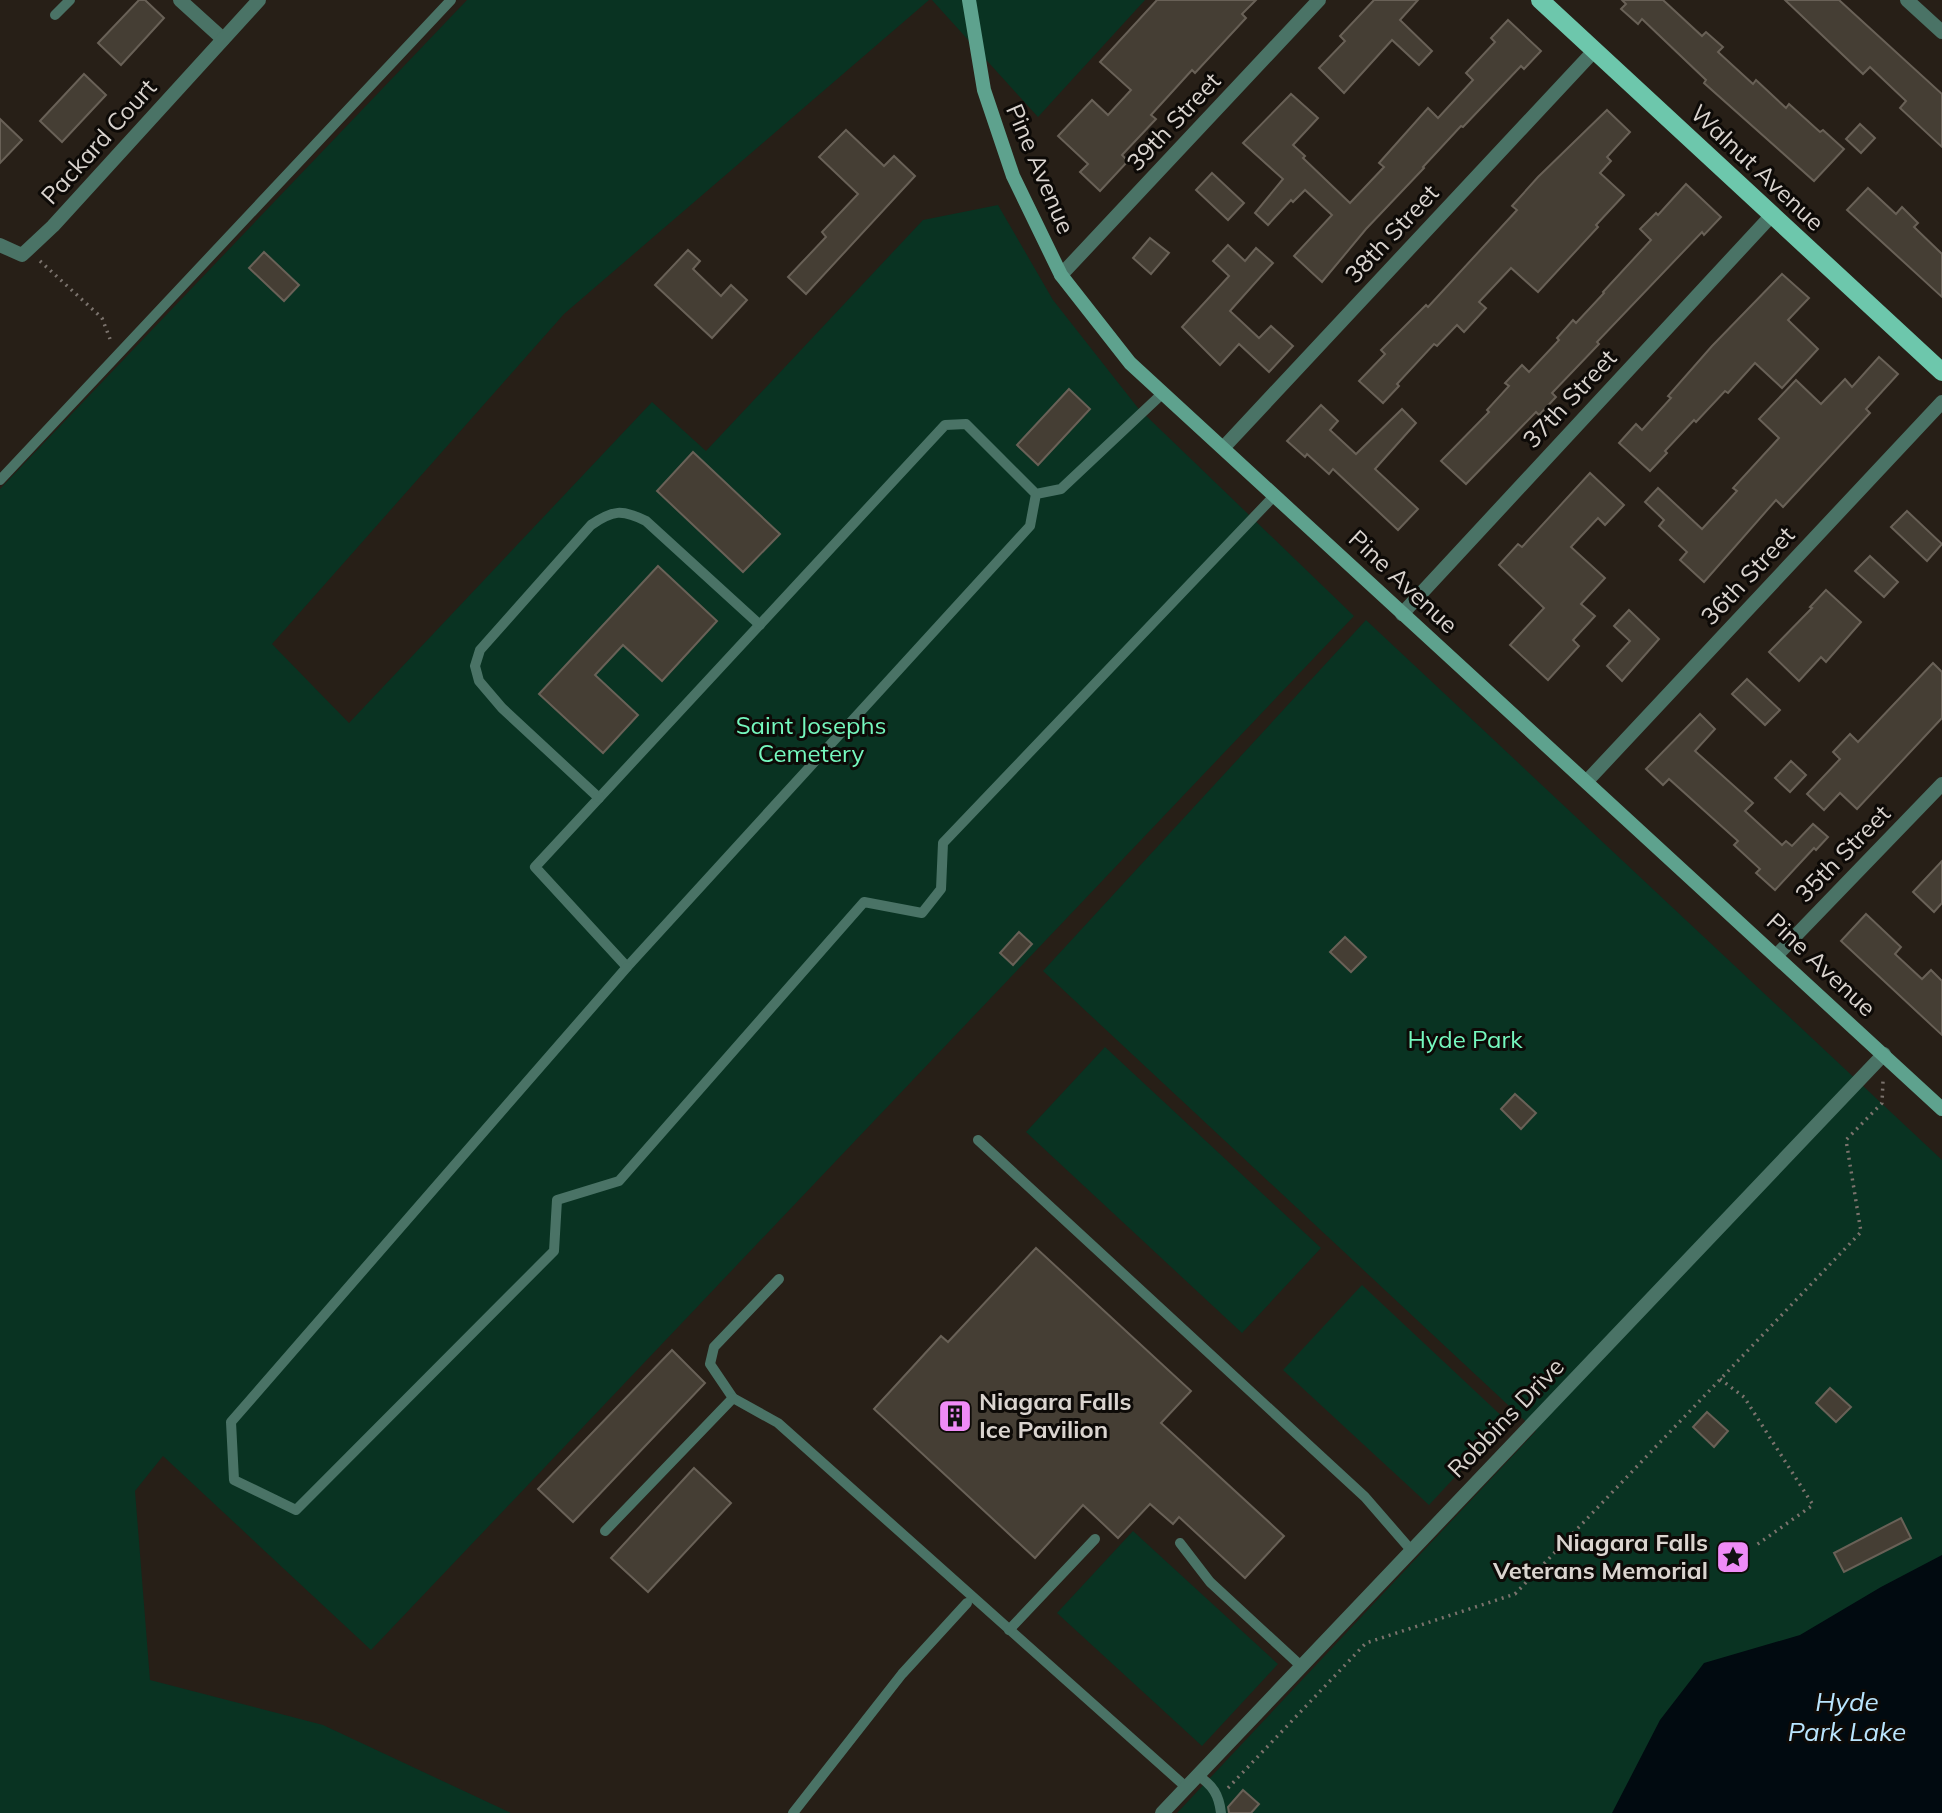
<svg xmlns="http://www.w3.org/2000/svg" width="1942" height="1813" font-family="Mulish,sans-serif">
<style>
.green{fill:#093322}
.water{fill:#010a10}
.building{fill:#453e34;stroke:#696157;stroke-width:2}
.lines{fill:none;stroke-linecap:round;stroke-linejoin:round}
.path{stroke:#7b736d;stroke-width:3.5;stroke-dasharray:2 5;stroke-linecap:butt}
.lane{stroke:#4a7366;stroke-width:10}
.street{stroke:#4a7366;stroke-width:14}
.secondary{stroke:#5ea28e;stroke-width:14}
.primary{stroke:#6dc7ac;stroke-width:18}
.labels{text-anchor:middle;stroke-width:6;stroke-linejoin:round;paint-order:stroke}
.street-label{font-size:24px;fill:#dad4cf;stroke:#0d0a07}
.park-label{font-size:24px;fill:#75f8be;stroke:#0d0a07}
.poi-label{font-size:24px;font-weight:bold;fill:#dad4cf;stroke:#0d0a07;text-anchor:start}
.water-label{font-size:26px;font-style:italic;fill:#b9e5fe;stroke:#0d0a07}
</style>
<rect width="100%" height="100%" fill="#271f17"/>
<g class="green">
<path d="M467,0H929L564,314L272,644L349,723L652,402L706,451L923,220L998,205L1053,300L1138,408L1354,616L371,1650L163,1456L135,1491L150,1680L323,1725L511,1813H0V489Z"/>
<path d="M932,0H1145L1038,117Z"/>
<path d="M1366,620L1942,1160V1813H1177L1536,1431L1043,971Z"/>
<path d="M1105,1047L1321,1248L1242,1333L1026,1132Z"/>
<path d="M1362,1285L1507,1421L1429,1505L1283,1370Z"/>
<path d="M1133,1531L1278,1664L1202,1746L1057,1613Z"/>
</g>
<path class="water" d="M1942,1555V1813H1612L1660,1720L1704,1663L1800,1635L1881,1587Z"/>
<g class="building">
<path d="M139,0H145L164,18L121,65L98,43Z"/>
<path d="M1157,0H1256L1242,14L1246,18L1195,73L1192,70L1151,115L1156,119L1122,155L1128,161L1100,191L1080,172L1088,164L1058,136L1092,100L1108,115L1131,90L1100,62Z"/>
<path d="M1374,0H1418L1400,20L1432,51L1419,65L1392,40L1344,93L1319,68L1345,41L1340,36Z"/>
<path d="M1622,0H1663L1702,36L1706,32L1723,47L1718,52L1753,84L1756,80L1786,108L1789,104L1820,132L1823,130L1844,149L1814,181L1704,83L1706,80L1642,19L1638,24L1621,9L1626,4Z"/>
<path d="M1785,0H1839L1942,94V147L1900,108L1906,101L1870,67L1863,74Z"/>
<path d="M1508,20L1541,51L1524,69L1521,66L1463,127L1461,126L1423,167L1424,168L1366,229L1322,282L1294,256L1332,215L1305,190L1293,202L1291,200L1268,225L1255,213L1283,179L1243,143L1291,94L1318,118L1293,145L1305,156L1303,158L1350,203L1384,167L1379,163L1428,108L1438,118L1473,80L1466,73L1495,42L1491,38Z"/>
<path d="M84,74L106,95L62,142L40,121Z"/>
<path d="M1607,110L1630,132L1607,157L1611,161L1600,173L1624,195L1596,225L1598,227L1538,292L1511,268L1479,302L1486,308L1464,332L1457,325L1437,346L1434,344L1397,384L1399,386L1383,403L1359,381L1385,354L1381,350L1426,305L1428,307L1517,210L1512,206L1538,177Z"/>
<path d="M0,119L22,140L0,163Z"/>
<path d="M1860,124L1875,138L1861,153L1846,139Z"/>
<path d="M846,130L884,166L894,156L915,176L806,294L788,277L826,237L822,232L858,194L819,157Z"/>
<path d="M1212,173L1244,203L1228,220L1196,190Z"/>
<path d="M1686,184L1721,217L1704,235L1702,232L1597,342L1599,344L1552,393L1556,397L1539,415L1536,412L1466,484L1441,461L1489,412L1487,410L1509,386L1505,383L1522,365L1529,372L1559,340L1557,338L1573,320L1576,323L1604,293L1603,292L1651,240L1640,229L1656,213L1658,215Z"/>
<path d="M1868,188L1896,214L1902,207L1918,223L1914,227L1942,254V297L1847,210Z"/>
<path d="M1150,238L1169,253L1151,274L1133,258Z"/>
<path d="M1228,245L1245,261L1256,248L1273,263L1230,311L1259,338L1271,326L1293,346L1269,372L1239,344L1220,365L1182,327L1229,276L1213,261Z"/>
<path d="M688,250L700,261L693,269L721,296L731,285L747,300L712,338L655,285Z"/>
<path d="M264,252L299,285L284,301L249,268Z"/>
<path d="M1782,274L1809,298L1788,320L1818,349L1782,388L1755,363L1728,393L1725,391L1696,422L1694,420L1665,451L1667,453L1650,471L1619,443L1636,424L1642,430L1671,398L1668,396L1712,346Z"/>
<path d="M1879,357L1898,374L1866,409L1870,413L1783,507L1776,500L1704,582L1680,560L1687,552L1659,526L1664,520L1645,502L1658,488L1702,529L1737,491L1733,488L1779,438L1759,419L1796,380L1821,404L1845,379L1852,387Z"/>
<path d="M1069,389L1090,409L1038,465L1017,445Z"/>
<path d="M1321,405L1338,421L1330,430L1356,454L1402,409L1416,423L1375,469L1418,509L1398,530L1333,469L1329,474L1307,454L1305,457L1287,441Z"/>
<path d="M693,452L780,534L743,572L657,491Z"/>
<path d="M1590,473L1624,505L1605,525L1598,518L1571,547L1605,578L1581,604L1595,616L1573,640L1579,646L1548,680L1510,645L1544,608L1499,565L1518,544L1522,547Z"/>
<path d="M1907,511L1942,544L1927,561L1891,527Z"/>
<path d="M1870,556L1898,582L1884,597L1855,571Z"/>
<path d="M658,566L717,621L662,681L623,645L595,675L638,715L603,753L539,694Z"/>
<path d="M1826,590L1861,622L1826,662L1821,657L1799,681L1769,652L1812,608L1810,607Z"/>
<path d="M1629,610L1659,639L1622,681L1607,666L1630,641L1614,626Z"/>
<path d="M1933,663L1942,672V718L1857,809L1840,793L1824,810L1807,794L1840,759L1833,752L1850,734L1858,742Z"/>
<path d="M1747,679L1780,710L1765,725L1732,694Z"/>
<path d="M1700,714L1715,729L1695,751L1753,803L1745,811L1782,845L1786,841L1792,846L1813,824L1828,837L1816,850L1814,848L1775,890L1756,873L1760,869L1734,845L1738,841L1669,779L1663,785L1646,769Z"/>
<path d="M1791,761L1806,775L1790,792L1775,778Z"/>
<path d="M1942,861V903L1934,912L1913,892Z"/>
<path d="M1866,914L1901,947L1895,954L1922,979L1931,970L1942,981V1035L1841,941Z"/>
<path d="M1019,932L1032,944L1013,965L1000,953Z"/>
<path d="M1345,937L1366,957L1351,972L1330,952Z"/>
<path d="M1515,1094L1536,1113L1521,1129L1501,1109Z"/>
<path d="M1036,1248L1191,1391L1161,1423L1284,1536L1245,1578L1179,1517L1173,1524L1150,1504L1118,1538L1083,1505L1035,1558L874,1409L941,1336L948,1342Z"/>
<path d="M672,1350L705,1383L573,1522L538,1489Z"/>
<path d="M1830,1388L1851,1407L1836,1422L1816,1403Z"/>
<path d="M1707,1412L1728,1431L1714,1447L1693,1427Z"/>
<path d="M694,1468L731,1503L648,1592L611,1558Z"/>
<path d="M1901,1518L1911,1538L1844,1572L1834,1553Z"/>
<path d="M1243,1790L1259,1804L1251,1813H1229L1228,1807Z"/>
</g>
<g class="lines">
<g class="path">
<path d="M40,261L102,318L110,339"/>
<path d="M1720,1379L1744,1397L1813,1505L1755,1546"/>
<path d="M1228,1788L1366,1643L1515,1594L1861,1232L1846,1140L1882,1103L1883,1081"/>
</g>
<g class="lane">
<path d="M55,15L70,0"/>
<path d="M0,480L451,0"/>
<path d="M1036,494L1030,526L627,967L535,867L945,425L966,424L1036,494L1061,489L1163,393"/>
<path d="M599,798L502,708L479,681L475,666L480,650L591,525C613,510 622,509 646,521L760,625"/>
<path d="M627,967L231,1422L234,1480L296,1510L554,1251L557,1200L619,1181L864,902L922,913L941,889L943,843L1275,495"/>
<path d="M978,1140L1365,1497L1411,1550"/>
<path d="M779,1279L714,1347L710,1364L733,1398L778,1423L1186,1787"/>
<path d="M605,1531L733,1398"/>
<path d="M1180,1543L1210,1582L1301,1666"/>
<path d="M1009,1630L1095,1539"/>
<path d="M1197,1775C1213,1785 1219,1795 1221,1813"/>
<path d="M793,1813L902,1674L967,1603"/>
</g>
<g class="street">
<path d="M180,0L223,39"/>
<path d="M1907,0L1942,32"/>
<path d="M0,245L22,255L53,226L259,0"/>
<path d="M1061,275L1319,0"/>
<path d="M1224,447L1594,51"/>
<path d="M1402,614L1772,215"/>
<path d="M1587,781L1942,402"/>
<path d="M1777,955L1942,784"/>
<path d="M1162,1813L1884,1054"/>
</g>
<path class="secondary" d="M969,0L984,90L1013,176L1061,275L1130,363L1942,1109"/>
<path class="primary" d="M1540,0L1942,372"/>
</g>
<defs>
<g id="building-square" transform="scale(1.75)"><rect x="-9" y="-9" width="18" height="18" rx="4" fill="#ef8bf7" stroke="#0d0a07"/><path d="M-4-6H4V6H1V3H-1V6H-4ZM-2.5-4.3h1.7v1.8h-1.7ZM.8-4.3h1.7v1.8H.8ZM-2.5-1h1.7V.8h-1.7ZM.8-1h1.7V.8H.8Z" fill="#111"/></g>
<g id="sight-square" transform="scale(1.75)"><rect x="-9" y="-9" width="18" height="18" rx="4" fill="#ef8bf7" stroke="#0d0a07"/><path d="M0-6L1.8-2.2L6-1.7L2.9 1.2L3.7 5.4L0 3.3L-3.7 5.4L-2.9 1.2L-6-1.7L-1.8-2.2Z" fill="#111"/></g>
</defs>
<g fill-rule="evenodd">
<use href="#building-square" x="955" y="1416"/>
<use href="#sight-square" x="1733" y="1557"/>
</g>
<g class="labels">
<g class="street-label">
<text transform="translate(1174 122) rotate(-47)" y="8">39th Street</text>
<text transform="translate(99 142) rotate(-48)" y="8">Packard Court</text>
<text transform="translate(1757 168) rotate(43)" y="8">Walnut Avenue</text>
<text transform="translate(1040 169) rotate(67)" y="8">Pine Avenue</text>
<text transform="translate(1392 234) rotate(-47)" y="8">38th Street</text>
<text transform="translate(1570 399) rotate(-47)" y="8">37th Street</text>
<text transform="translate(1748 576) rotate(-47)" y="8">36th Street</text>
<text transform="translate(1403 582) rotate(43)" y="8">Pine Avenue</text>
<text transform="translate(1843 854) rotate(-46)" y="8">35th Street</text>
<text transform="translate(1821 965) rotate(43)" y="8">Pine Avenue</text>
<text transform="translate(1506 1418) rotate(-46)" y="8">Robbins Drive</text>
</g>
<g class="park-label">
<text x="811" y="734">Saint Josephs<tspan x="811" dy="28">Cemetery</tspan></text>
<text x="1465" y="1048">Hyde Park</text>
</g>
<g class="poi-label">
<text x="979" y="1410">Niagara Falls<tspan x="979" dy="28">Ice Pavilion</tspan></text>
<text x="1708" y="1551" text-anchor="end">Niagara Falls<tspan x="1708" dy="28">Veterans Memorial</tspan></text>
</g>
<g class="water-label">
<text x="1847" y="1711">Hyde<tspan x="1847" dy="30">Park Lake</tspan></text>
</g>
</g>
</svg>
